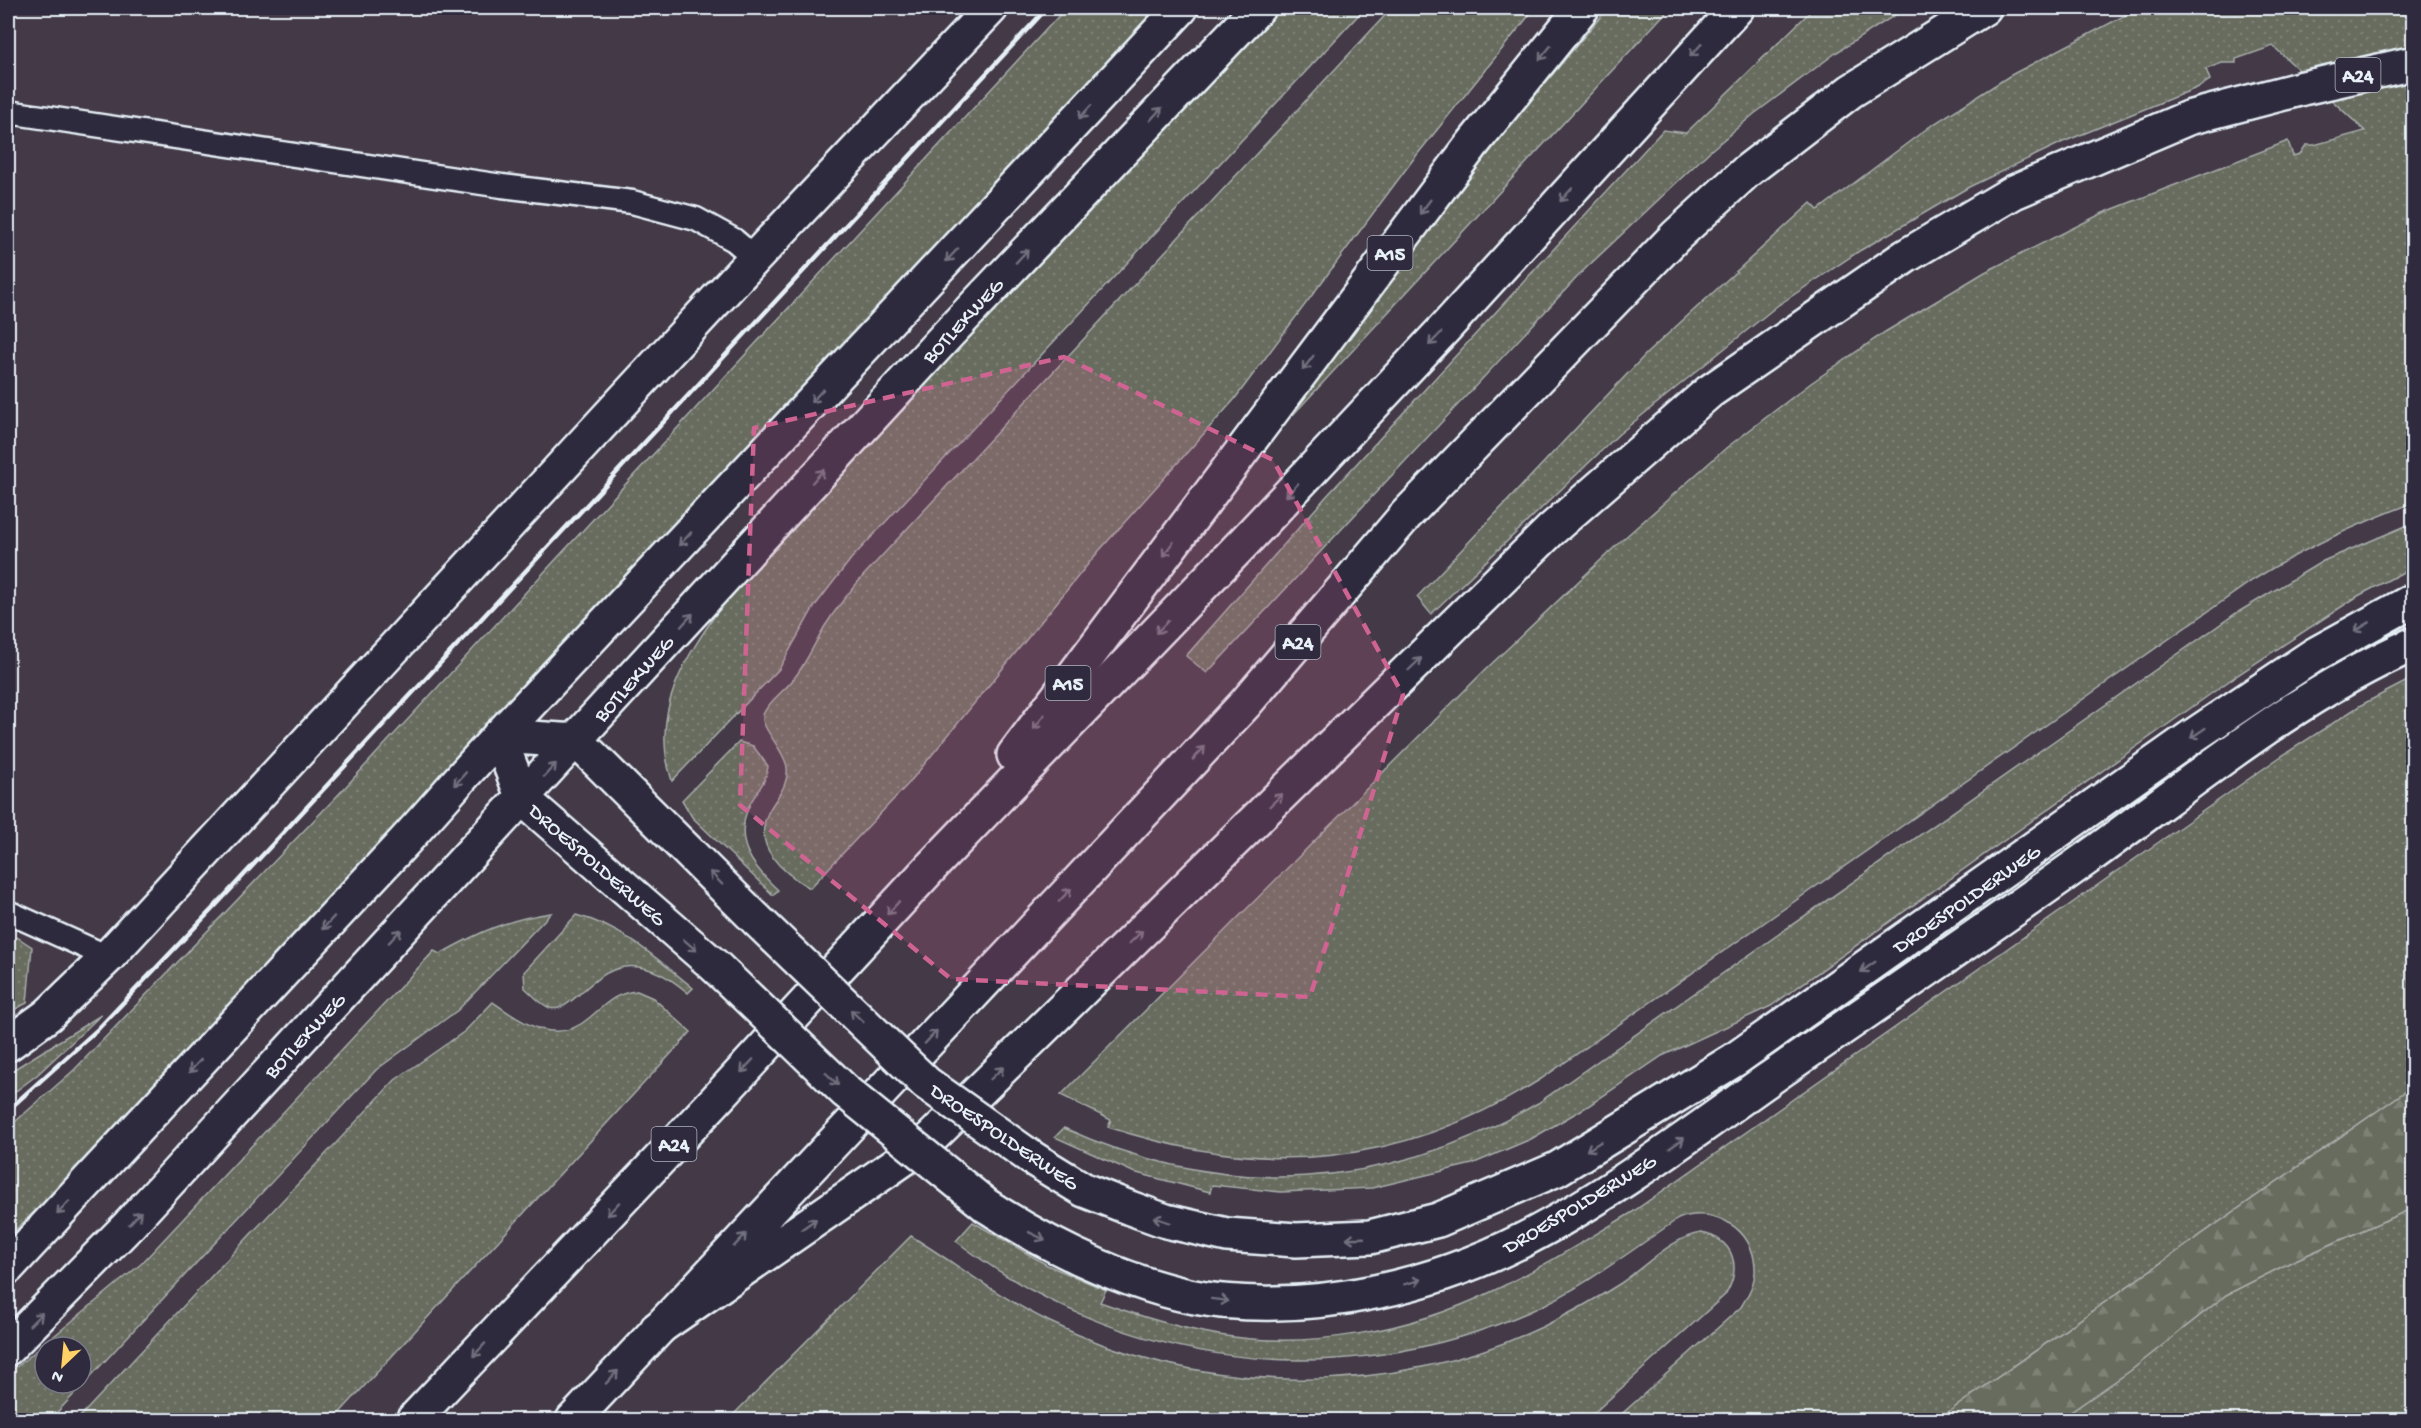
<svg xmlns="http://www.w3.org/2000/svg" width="2421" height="1428" font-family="'Gochi Hand',sans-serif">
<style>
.green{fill:url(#green-dots);stroke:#a8aeab;stroke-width:1.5;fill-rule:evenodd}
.forest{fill:url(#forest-firs);stroke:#a8aeab;stroke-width:1.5}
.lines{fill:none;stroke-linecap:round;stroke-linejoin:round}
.service-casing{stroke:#e8f1f8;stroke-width:27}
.minor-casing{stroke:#e8f1f8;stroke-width:38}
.secondary-casing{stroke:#e8f1f8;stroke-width:38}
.motorway-casing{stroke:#e8f1f8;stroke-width:38}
.service{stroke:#2f2a3d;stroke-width:22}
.minor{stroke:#2f2a3d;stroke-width:33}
.secondary{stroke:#2f2a3d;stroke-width:33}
.motorway{stroke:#2f2a3d;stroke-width:33}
.rail{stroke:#e8f1f8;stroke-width:4.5}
.secondary-bridge-casing{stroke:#e8f1f8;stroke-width:38;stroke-linecap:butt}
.secondary-bridge{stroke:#2f2a3d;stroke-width:33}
.oneway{stroke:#70707e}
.marked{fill:#cf6492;fill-opacity:0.2;stroke:#cf6492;stroke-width:4.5;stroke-dasharray:12 8;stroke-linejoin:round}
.labels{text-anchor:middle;stroke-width:4.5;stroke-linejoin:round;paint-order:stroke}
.shield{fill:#2f2a3d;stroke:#b0b5c0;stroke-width:1.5}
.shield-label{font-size:20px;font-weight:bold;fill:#e8f1f8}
.street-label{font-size:21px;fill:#e8f1f8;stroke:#2f2a3d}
</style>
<defs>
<pattern id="green-dots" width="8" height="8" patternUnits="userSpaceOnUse" patternTransform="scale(1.5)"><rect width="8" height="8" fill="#686c5e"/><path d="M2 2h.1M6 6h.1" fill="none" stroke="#7e8176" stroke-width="1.8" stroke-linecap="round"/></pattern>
<pattern id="forest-firs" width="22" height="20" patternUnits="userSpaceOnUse" patternTransform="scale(1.5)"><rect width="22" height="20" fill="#686c5e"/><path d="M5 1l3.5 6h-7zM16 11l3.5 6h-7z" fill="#7e8176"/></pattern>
</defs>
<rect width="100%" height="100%" fill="#433947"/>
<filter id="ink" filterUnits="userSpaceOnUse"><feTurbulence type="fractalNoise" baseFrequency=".0167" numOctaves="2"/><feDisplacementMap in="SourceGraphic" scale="12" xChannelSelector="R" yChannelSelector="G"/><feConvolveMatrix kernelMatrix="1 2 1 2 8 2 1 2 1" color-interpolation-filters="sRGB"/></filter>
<g filter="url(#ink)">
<g class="green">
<path d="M1066,8H1159L99,1150L8,1237V1128L74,1070L338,795Z"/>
<path d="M1276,8H1365L851,559L814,607L779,669L672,781C648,708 688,654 728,597Z"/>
<path d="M1392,8H1535L1412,161L1234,400L1098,552L909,783L810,888C783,873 752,847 768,813C775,798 789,787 787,768C786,752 759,726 763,715C767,703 784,691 792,681C806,664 814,644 825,626C837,607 850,591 864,575Z"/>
<path d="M1608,8H1670L1293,415L1291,413L1503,134Z"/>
<path d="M1814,8H1906L1837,52L1754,114L1710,151L1584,270L1207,673L1186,656L1325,498L1663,130L1686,133Z"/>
<path d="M2139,8H2413V503C2357,524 2304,548 2253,580L1541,1079C1399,1168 1265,1178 1108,1127L1111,1120L1061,1095L1485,670L1621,541L1726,448L1811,383L1885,332L1985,272L2103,213L2288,141L2293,156L2300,154L2306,145H2314L2365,131L2273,46L2236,59V63H2222L2206,69L2210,80L2199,87L2063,142L1969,187L1861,250L1777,306L1619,434L1431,614L1417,597L1647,353L1811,203L1818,210L1929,127L2011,75Z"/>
<path d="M2413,523V567L2358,596L2236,676L1771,1006L1662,1056L1588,1106L1531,1139L1472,1164L1372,1188L1281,1192L1212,1185L1210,1192L1133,1172L1055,1137L1064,1128C1225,1201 1385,1192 1538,1103L2235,614L2323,561Z"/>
<path d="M2413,678V1086L1937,1420H1615L1741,1307C1748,1295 1756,1282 1755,1268C1754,1228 1713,1205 1678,1219C1630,1251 1585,1287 1531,1311C1338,1396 1123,1369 956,1241L973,1222L1047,1265L1106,1290L1100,1302C1139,1316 1178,1328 1219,1335C1309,1350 1411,1331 1493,1291C1541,1268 1586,1240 1631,1213L2280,757L2361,705Z"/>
<path d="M739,742L753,746L768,766C767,782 757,790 750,804C732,841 752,866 778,890L773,895L692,817L682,800Z"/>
<path d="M551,913L458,1010L376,1070L50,1420H8V1374L141,1264L434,951L440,954C479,932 508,919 551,913ZM45,1347H81V1383H45Z"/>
<path d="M576,915C620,926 656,957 693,988L688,993C606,922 581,1017 550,1008C541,1005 532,994 525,988L524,972Z"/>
<path d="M17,937L32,947L27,1003L8,1013V946Z"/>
<path d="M637,991L653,998L691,1032L333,1420H77L395,1080L465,1031L493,1002C523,1023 556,1047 589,1018C606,1004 614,993 637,991Z"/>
<path d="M101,1015L37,1075L8,1097V1073Z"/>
<path d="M2413,1208V1420H2059L2130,1371L2226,1295L2293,1261Z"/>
<path d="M1701,1233C1734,1239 1742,1267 1726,1294L1586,1420H728L911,1236C958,1265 1000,1298 1050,1322C1202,1396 1388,1399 1542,1327C1569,1314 1596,1299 1621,1283C1645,1267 1672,1237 1701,1233Z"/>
</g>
<path class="forest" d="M2413,1086V1208L2293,1261L2226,1295L2130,1371L2059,1420H1937Z"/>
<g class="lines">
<g class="service-casing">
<g id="service">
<path d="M8,112L502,186L632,202L696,219L734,240L755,258"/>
<path d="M8,912L108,957"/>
</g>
</g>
<g class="minor-casing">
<path id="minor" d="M8,1044L48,1015L108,957L755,258L991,8"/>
</g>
<g class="secondary-casing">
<g id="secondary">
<path d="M499,736L577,741L757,920"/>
<path d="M499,736L523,799L715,966"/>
<path d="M1032,1158L1084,1190L1130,1208L1166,1221L1227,1235L1296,1240L1370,1237L1438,1220L1557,1169L1734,1060L2190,738L2314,655L2414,600"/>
<path d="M987,1206C1051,1248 1145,1294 1222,1301C1325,1311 1433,1286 1525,1239C1610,1195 1688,1136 1766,1081C1874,1006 1983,932 2090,856C2194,781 2295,696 2414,644"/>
<path d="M8,1267C139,1126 271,985 403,843C436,807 468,769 501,734C728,491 956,251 1181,8"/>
<path d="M8,1348L129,1225L948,334L1258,8"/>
</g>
</g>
<g class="motorway-casing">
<g id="motorway">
<path d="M1014,755L1471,146L1582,8"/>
<path d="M657,1329L925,1144L1551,530L1709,392L1906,256L2014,192L2188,118L2303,88L2414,63"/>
<path d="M413,1420L714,1102L933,865L1246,540L1446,327L1737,8"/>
<path d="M573,1420L1245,704L1406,515L1676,236L1747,171L1851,91L1984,8"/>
</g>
</g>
<use href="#service" class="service"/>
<use href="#minor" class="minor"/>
<use href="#secondary" class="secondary"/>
<use href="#motorway" class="motorway"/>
<path class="rail" d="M8,1110L97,1030L218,903L1047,8"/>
<g class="secondary-bridge-casing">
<g id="secondary-bridge">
<path d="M757,920L926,1083L1032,1158"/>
<path d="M715,966L846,1092L987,1206"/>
</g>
</g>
<use href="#secondary-bridge" class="secondary-bridge"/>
</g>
<defs><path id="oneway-shaft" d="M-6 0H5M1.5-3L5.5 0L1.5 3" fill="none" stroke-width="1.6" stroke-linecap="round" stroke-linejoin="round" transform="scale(1.5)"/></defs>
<g class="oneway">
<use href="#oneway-shaft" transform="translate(1696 50) rotate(132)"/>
<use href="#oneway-shaft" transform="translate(1545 53) rotate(129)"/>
<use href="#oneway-shaft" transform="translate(1085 112) rotate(133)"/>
<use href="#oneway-shaft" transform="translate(1156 114) rotate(-47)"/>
<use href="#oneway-shaft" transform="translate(1566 195) rotate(132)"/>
<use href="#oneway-shaft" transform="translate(1425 207) rotate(127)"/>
<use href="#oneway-shaft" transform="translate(952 255) rotate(133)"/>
<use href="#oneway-shaft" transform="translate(1022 256) rotate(-47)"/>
<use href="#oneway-shaft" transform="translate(1435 339) rotate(134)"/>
<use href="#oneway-shaft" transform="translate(1308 363) rotate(127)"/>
<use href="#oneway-shaft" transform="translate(817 396) rotate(133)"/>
<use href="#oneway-shaft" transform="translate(818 476) rotate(-48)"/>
<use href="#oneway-shaft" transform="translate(1292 490) rotate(133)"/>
<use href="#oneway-shaft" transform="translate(685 539) rotate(133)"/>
<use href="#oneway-shaft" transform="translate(1168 549) rotate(127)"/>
<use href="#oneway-shaft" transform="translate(687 620) rotate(-48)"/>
<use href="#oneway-shaft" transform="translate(1162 627) rotate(134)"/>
<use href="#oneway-shaft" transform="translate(2362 627) rotate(149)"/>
<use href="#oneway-shaft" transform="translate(1415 664) rotate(-44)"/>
<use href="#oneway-shaft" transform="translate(1039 722) rotate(127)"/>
<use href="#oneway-shaft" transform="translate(2198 733) rotate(146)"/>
<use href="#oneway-shaft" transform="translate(1199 753) rotate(-47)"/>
<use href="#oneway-shaft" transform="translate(550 770) rotate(-47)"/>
<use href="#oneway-shaft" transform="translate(460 779) rotate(132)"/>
<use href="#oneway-shaft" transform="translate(1276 800) rotate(-44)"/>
<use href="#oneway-shaft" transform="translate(716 878) rotate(-134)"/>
<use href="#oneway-shaft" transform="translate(1065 895) rotate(-47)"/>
<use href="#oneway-shaft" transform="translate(893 908) rotate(133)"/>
<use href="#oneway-shaft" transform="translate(328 923) rotate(133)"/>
<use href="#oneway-shaft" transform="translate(395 936) rotate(-47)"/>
<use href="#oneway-shaft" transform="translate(1136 937) rotate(-44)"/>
<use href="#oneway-shaft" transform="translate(690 945) rotate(41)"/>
<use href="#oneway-shaft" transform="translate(1868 967) rotate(145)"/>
<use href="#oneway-shaft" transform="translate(857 1016) rotate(-136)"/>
<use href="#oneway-shaft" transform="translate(931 1037) rotate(-47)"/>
<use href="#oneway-shaft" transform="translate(195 1066) rotate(133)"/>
<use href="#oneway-shaft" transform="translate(747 1066) rotate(133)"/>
<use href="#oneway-shaft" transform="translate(997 1073) rotate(-44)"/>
<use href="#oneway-shaft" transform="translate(832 1079) rotate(44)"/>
<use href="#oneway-shaft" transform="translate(1677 1143) rotate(-35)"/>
<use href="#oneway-shaft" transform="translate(1594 1146) rotate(148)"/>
<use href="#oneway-shaft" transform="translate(63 1208) rotate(133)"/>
<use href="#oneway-shaft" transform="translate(613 1209) rotate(133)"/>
<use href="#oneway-shaft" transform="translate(135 1218) rotate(-47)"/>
<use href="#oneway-shaft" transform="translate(1162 1220) rotate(-162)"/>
<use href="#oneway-shaft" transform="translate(809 1224) rotate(-35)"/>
<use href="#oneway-shaft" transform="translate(1037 1236) rotate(26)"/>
<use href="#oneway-shaft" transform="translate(1355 1238) rotate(178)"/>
<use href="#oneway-shaft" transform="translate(740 1240) rotate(-47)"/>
<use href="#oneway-shaft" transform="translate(1413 1282) rotate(-15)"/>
<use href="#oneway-shaft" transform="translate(1220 1300) rotate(7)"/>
<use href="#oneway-shaft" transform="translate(36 1319) rotate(-45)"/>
<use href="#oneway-shaft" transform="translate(479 1350) rotate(133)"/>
<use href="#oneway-shaft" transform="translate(612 1377) rotate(-47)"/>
</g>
</g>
<path class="marked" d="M1064,357L1273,460L1403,695L1310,997L951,979L740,805L754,428Z"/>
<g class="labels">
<g class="shield">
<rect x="2335.5" y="58" width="45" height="34" rx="4.5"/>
<rect x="1367.5" y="236" width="45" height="34" rx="4.5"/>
<rect x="1275.5" y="625" width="45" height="34" rx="4.5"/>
<rect x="1045.5" y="666" width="45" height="34" rx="4.5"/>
<rect x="651.5" y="1127" width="45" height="34" rx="4.5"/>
</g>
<g class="shield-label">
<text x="2358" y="82">A24</text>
<text x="1390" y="260">A15</text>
<text x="1298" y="649">A24</text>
<text x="1068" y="690">A15</text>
<text x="674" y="1151">A24</text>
</g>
<g class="street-label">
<text transform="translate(962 320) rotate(-47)" y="7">BOTLEKWEG</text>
<text transform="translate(633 678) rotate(-48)" y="7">BOTLEKWEG</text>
<text transform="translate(598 864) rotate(41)" y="7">DROESPOLDERWEG</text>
<text transform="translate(1966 898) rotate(-35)" y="7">DROESPOLDERWEG</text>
<text transform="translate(304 1035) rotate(-47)" y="7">BOTLEKWEG</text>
<text transform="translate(1005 1136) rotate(34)" y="7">DROESPOLDERWEG</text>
<text transform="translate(1579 1203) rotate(-31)" y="7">DROESPOLDERWEG</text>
</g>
</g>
<rect width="2421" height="1428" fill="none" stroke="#2f2a3d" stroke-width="30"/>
<rect x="15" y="15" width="2391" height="1398" fill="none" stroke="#e8f1f8" stroke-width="2" filter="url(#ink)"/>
<g transform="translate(63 1365) rotate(206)"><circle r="28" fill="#2f2a3d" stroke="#797a88" stroke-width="1.5"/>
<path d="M0-4.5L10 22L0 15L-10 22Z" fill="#ffd166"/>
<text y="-9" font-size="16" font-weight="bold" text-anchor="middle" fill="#e8f1f8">N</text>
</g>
</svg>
